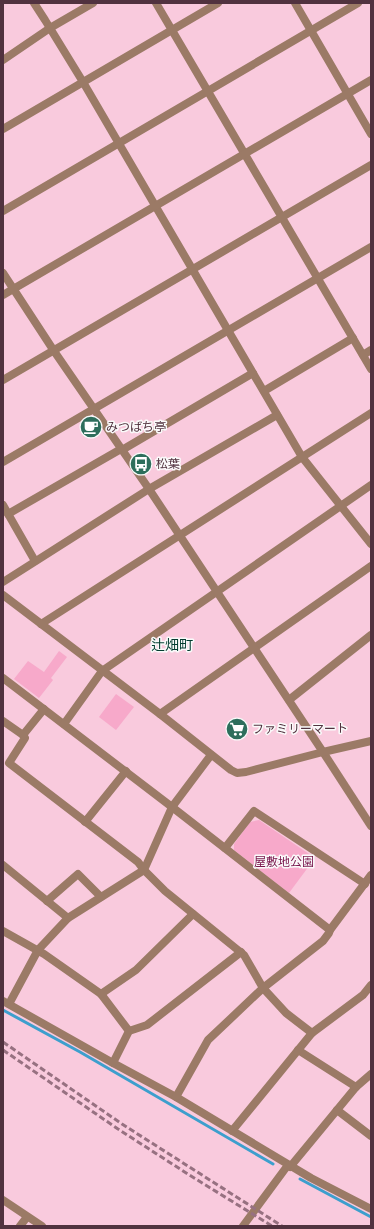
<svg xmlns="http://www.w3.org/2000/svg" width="374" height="1229" font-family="'Public Sans','Noto Sans JP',sans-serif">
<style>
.green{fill:#f7a9ca}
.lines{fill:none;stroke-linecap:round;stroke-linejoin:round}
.stream{stroke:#3d9fcd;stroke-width:3}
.minor{stroke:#9b7a66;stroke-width:8}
.tertiary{stroke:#9b7a66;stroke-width:8}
.rail{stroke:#977181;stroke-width:3;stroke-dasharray:6 3;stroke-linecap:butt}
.labels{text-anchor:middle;stroke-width:3;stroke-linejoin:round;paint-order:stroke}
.poi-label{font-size:12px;fill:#51323f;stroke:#fafafa;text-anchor:start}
.park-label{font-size:12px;fill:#79154c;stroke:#fafafa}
.quarter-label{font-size:14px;fill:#033d30;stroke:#fafafa}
</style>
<rect width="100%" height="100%" fill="#f9cadd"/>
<g class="green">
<path d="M59,651L67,657L51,678L53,680L39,698L14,679L28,661L44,672Z"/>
<path d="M116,694L134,707L116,730L99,717Z"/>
<path d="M259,820L315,858L289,893L234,850V844L250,822Z"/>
</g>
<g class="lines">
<g class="stream">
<path d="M3,1010L80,1052L273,1164"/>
<path d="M300,1179L371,1217"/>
</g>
<g class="minor">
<path d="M34,3L45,20L83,82L302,457L371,544"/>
<path d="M156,3L371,369"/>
<path d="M295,3L371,134"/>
<path d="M3,60L50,28L93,3"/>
<path d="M3,129L218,3"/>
<path d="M3,211L358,3"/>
<path d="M3,295L371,80"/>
<path d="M363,355L371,350"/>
<path d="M3,380L371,165"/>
<path d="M264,391L353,338"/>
<path d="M122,450L253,373"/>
<path d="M3,462L371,247"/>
<path d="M3,505L35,561"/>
<path d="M8,514L121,449"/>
<path d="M3,582L149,489L277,415"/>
<path d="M41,624L371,413"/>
<path d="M3,678L172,807L330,930"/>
<path d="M289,700L371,635"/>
<path d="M44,709L23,735L25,738L9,763L138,862L144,870L165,891L244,955L263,988L286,1013L312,1033"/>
<path d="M160,714L371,566"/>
<path d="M3,721L23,735"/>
<path d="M64,724L102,671L371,485"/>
<path d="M323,752L371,826"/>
<path d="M85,822L126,771"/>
<path d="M225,848L254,811L365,884"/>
<path d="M3,865L68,918L144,870L172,807L211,755"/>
<path d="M47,901L78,874L101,897"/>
<path d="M3,931L44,954L101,994L129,1031"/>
<path d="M101,994L136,970L193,914"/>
<path d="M3,1001L113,1063L176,1097L311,1178L371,1209"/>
<path d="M9,1004L38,950L68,918"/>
<path d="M298,1050L356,1087"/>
<path d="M113,1063L129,1031L147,1025L241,952"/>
<path d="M176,1097L208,1040L263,988L323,941L329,933L330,930L371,875"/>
<path d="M337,1110L371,1136"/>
<path d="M232,1131L312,1033L363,995L371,985"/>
<path d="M290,1167L356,1087L371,1074"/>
<path d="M20,1226L27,1217"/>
<path d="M243,1226L288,1165"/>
</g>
<g class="tertiary">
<path d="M3,273L54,351L149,489L323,752"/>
<path d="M3,595L160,714L231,770L237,773L246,772L323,752L371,741"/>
<path d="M3,1200L42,1226"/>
</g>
<g class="rail">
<path d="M3,1042L122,1124L282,1226"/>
<path d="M3,1050L118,1129L191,1176L272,1226"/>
</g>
</g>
<defs>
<g id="cafe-disc" transform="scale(1.15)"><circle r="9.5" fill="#2d6e5c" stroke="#fafafa"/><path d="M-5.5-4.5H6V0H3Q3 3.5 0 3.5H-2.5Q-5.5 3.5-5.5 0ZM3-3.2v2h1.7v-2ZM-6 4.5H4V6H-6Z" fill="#fff"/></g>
<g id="bus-disc" transform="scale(1.15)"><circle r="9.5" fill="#2d6e5c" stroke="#fafafa"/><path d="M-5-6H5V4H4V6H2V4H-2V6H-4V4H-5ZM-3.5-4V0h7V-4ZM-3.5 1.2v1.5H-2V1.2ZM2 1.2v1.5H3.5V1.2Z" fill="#fff"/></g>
<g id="supermarket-disc" transform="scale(1.15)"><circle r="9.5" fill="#2d6e5c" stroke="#fafafa"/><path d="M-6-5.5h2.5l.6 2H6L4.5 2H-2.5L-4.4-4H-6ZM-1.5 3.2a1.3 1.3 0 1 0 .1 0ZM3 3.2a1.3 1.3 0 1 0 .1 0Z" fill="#fff"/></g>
</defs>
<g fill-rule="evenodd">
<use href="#cafe-disc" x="91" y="427"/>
<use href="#bus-disc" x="141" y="464"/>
<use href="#supermarket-disc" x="237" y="729"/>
</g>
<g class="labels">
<g class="poi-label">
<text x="106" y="431">みつばち亭</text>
<text x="156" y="468">松葉</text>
<text x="252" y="733">ファミリーマート</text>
</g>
<g class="park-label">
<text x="284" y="866">屋敷地公園</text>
</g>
<g class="quarter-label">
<text x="172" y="650">辻畑町</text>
</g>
</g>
<rect width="374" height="1229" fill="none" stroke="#51323f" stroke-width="8"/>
</svg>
